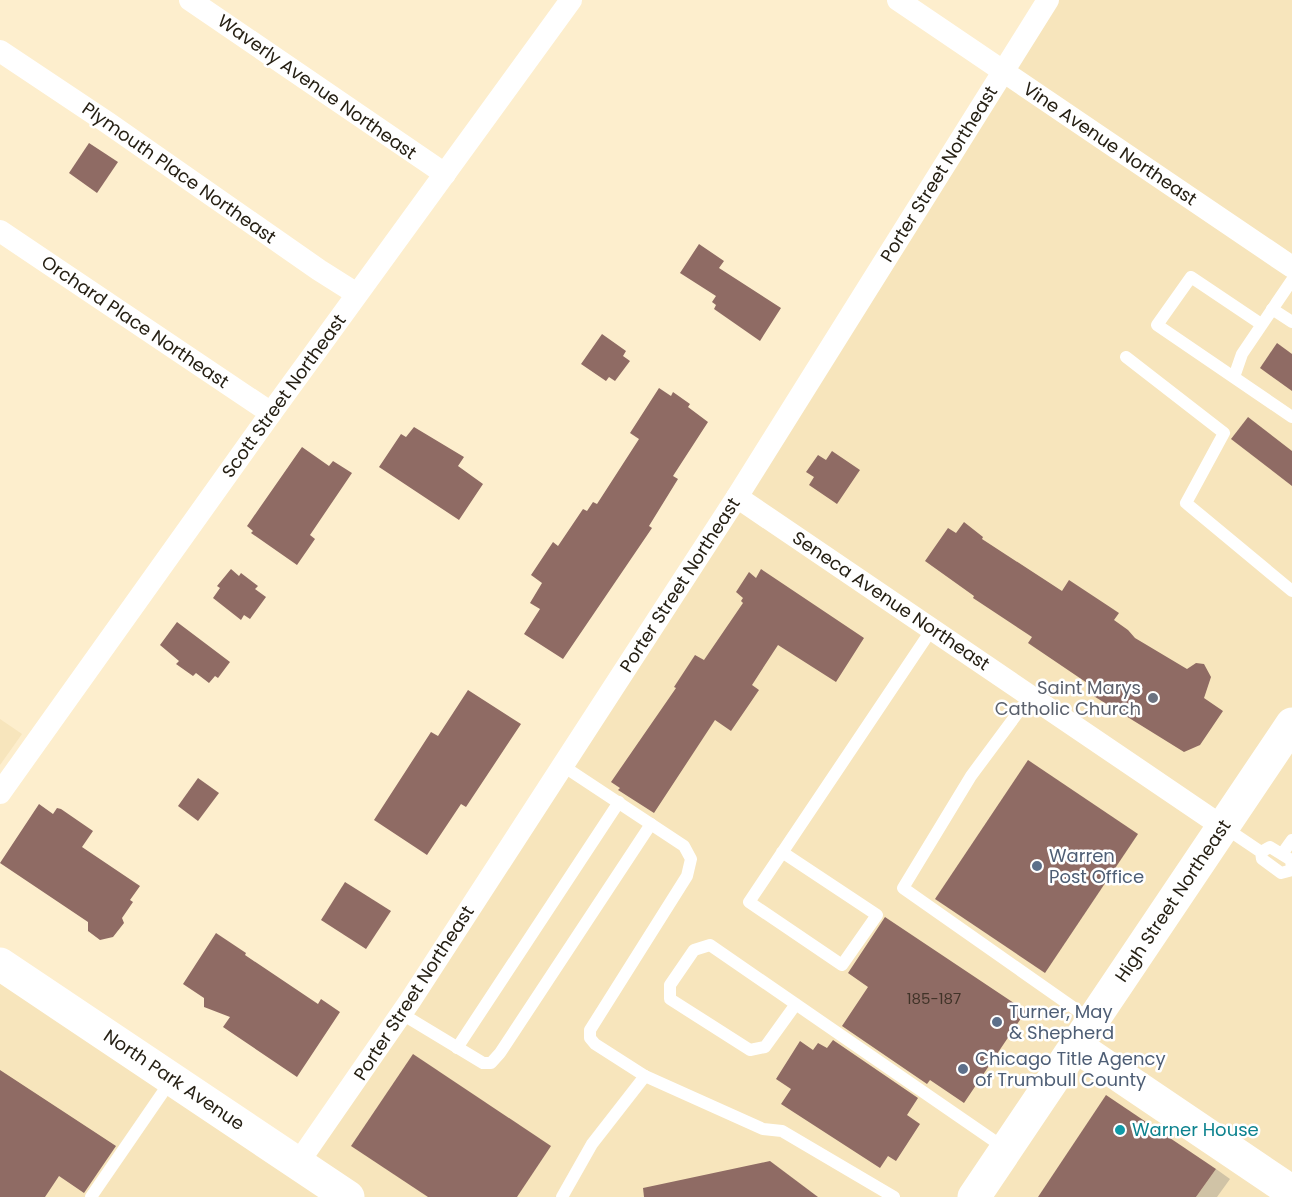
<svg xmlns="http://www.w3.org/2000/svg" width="1292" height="1197" font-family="Poppins,sans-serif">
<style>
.built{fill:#f7e5bc}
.green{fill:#d0c3a6}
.building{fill:#8f6b64}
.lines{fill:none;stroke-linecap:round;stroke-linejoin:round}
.lane{stroke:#fff;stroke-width:12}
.street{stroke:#fff;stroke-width:22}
.secondary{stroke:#fff;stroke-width:33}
.worship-dot{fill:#6b7280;stroke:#fff;stroke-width:2}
.service-dot{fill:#5c6f8a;stroke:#fff;stroke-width:2}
.culture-dot{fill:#0f9aa8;stroke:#fff;stroke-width:2}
.labels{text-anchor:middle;stroke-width:5;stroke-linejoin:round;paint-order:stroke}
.number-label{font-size:15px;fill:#403328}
.street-label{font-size:18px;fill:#262014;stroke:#fff}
.worship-label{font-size:18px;fill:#5b616d;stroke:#fff;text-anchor:end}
.service-label{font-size:18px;fill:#4e5e75;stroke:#fff;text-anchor:start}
.culture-label{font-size:18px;fill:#0d838f;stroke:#fff;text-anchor:start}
</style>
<rect width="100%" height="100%" fill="#fdeecd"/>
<g class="built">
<path d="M1048,0H1292V1197H0V964L298,1163Z"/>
<path d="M0,719L22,734L0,765Z"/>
</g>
<path class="green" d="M1216,1169L1230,1179L1217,1197H1196Z"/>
<g class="building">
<path d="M89,143L118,162L97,193L69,173Z"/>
<path d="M699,244L724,261L719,268L781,308L760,341L714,309L716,305L712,302L716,296L680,273Z"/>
<path d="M602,334L626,351L623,356L630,361L615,381L609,377L606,381L581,364Z"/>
<path d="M1277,343L1292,354V391L1260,368Z"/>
<path d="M659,388L671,396L673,392L690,404L688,407L708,422L673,476L678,479L649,526L652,528L563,659L524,634L540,609L530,603L542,583L531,575L553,542L558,546L583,509L587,511L593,502L597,504L639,439L630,433Z"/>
<path d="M1248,417L1292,451V486L1231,439Z"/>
<path d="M414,427L464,457L458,466L483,484L459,520L379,467L401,434L406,437Z"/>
<path d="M302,447L329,466L333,461L352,473L310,535L315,539L297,565L251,533L253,531L247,526Z"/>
<path d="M832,451L860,470L837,504L809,485L814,477L806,472L818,455L826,460Z"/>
<path d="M964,522L983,537L982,539L1062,591L1069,580L1119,613L1114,620L1128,630L1135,638L1187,669L1196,663L1204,664L1211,677L1204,698L1223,711L1200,745L1184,752L1092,695L1096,689L1028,643L1032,637L973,598L974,596L925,561L948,528L956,533Z"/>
<path d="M231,569L239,576L241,573L258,586L255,589L266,597L250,619L244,615L241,620L213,598L220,588L217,586Z"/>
<path d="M761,569L864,638L836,682L778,645L752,685L759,690L731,731L715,720L654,813L618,790L620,788L611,782L676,688L674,687L695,655L704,660L743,603L741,601L743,598L736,592L749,572L756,578Z"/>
<path d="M177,622L230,662L218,678L215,676L209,683L196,673L193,676L176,664L179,661L160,645Z"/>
<path d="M468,690L521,724L466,807L461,804L427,855L374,820L431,732L438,736Z"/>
<path d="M1028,760L1138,834L1045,973L935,899Z"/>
<path d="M198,778L219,793L198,821L178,806Z"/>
<path d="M39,804L53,814L57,808L61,809L93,831L82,847L140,886L130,900L133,902L122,918L124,923L113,937L100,940L88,931V922L0,863Z"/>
<path d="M345,882L391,911L366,949L321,920Z"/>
<path d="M885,917L1026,1011L964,1103L930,1080L927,1084L842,1026L868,987L848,973Z"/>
<path d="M216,933L246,953L245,955L318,1004L321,999L340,1012L297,1077L223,1027L230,1017L204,1007V998L183,984Z"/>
<path d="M833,1040L918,1098L907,1115L920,1124L896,1161L888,1156L880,1168L781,1104L791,1089L776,1079L800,1041L813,1050L818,1043L827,1048Z"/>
<path d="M413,1054L551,1146L517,1197H428L351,1146Z"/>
<path d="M0,1070L116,1146L84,1193L59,1176L45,1197H0Z"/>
<path d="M1106,1095L1216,1169L1196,1197H1038Z"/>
<path d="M770,1161L818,1197H644L643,1188Z"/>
</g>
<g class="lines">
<g class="lane">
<path d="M1272,309L1292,322"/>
<path d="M1261,324L1191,277L1157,325L1292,417"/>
<path d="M1126,357L1224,433L1186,503L1292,591"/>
<path d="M1234,377L1242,354L1292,280"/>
<path d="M1031,695L971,776L903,888L1091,1020"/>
<path d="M563,766L684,846L691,859L687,876L590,1030V1038L595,1044L645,1076L763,1129L782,1131L894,1197"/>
<path d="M1224,827L1261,852L1262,859L1281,873L1292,870"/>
<path d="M782,852L877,915L842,965L749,902L932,629"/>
<path d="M1261,852L1270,847L1291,860L1292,868"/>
<path d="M1282,854L1292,840"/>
<path d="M796,1004L765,1047L750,1050L670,999V985L694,950L710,945L1006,1149"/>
<path d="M402,1014L483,1063H491L500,1053L651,824"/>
<path d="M457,1048L619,802"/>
<path d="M91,1197L172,1079"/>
<path d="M562,1197L592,1144L645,1076"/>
</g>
<g class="street">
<path d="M190,0L445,174"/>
<path d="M898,0L1292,267"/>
<path d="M0,51L108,123L319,270L357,294"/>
<path d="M0,231L271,413"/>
<path d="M737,497L1223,827"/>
<path d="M0,793L271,413L571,0"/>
<path d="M298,1163L410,1001L737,497L1048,0"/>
</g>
<g class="secondary">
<path d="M0,964L348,1197"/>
<path d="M1076,1046L1292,1192"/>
<path d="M974,1197L1292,724"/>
</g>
</g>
<circle class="worship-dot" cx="1153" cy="698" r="6"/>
<g class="service-dot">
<circle cx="1037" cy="866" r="6"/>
<circle cx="997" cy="1022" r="6"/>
<circle cx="963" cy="1069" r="6"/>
</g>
<circle class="culture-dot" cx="1120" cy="1130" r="6"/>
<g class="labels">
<g class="number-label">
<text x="934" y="1004">185-187</text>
</g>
<g class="street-label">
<text transform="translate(317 87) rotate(35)" y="6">Waverly Avenue Northeast</text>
<text transform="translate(1110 144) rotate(34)" y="6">Vine Avenue Northeast</text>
<text transform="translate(179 173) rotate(35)" y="6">Plymouth Place Northeast</text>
<text transform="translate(939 174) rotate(-58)" y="6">Porter Street Northeast</text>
<text transform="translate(135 322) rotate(34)" y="6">Orchard Place Northeast</text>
<text transform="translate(284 396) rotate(-54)" y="6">Scott Street Northeast</text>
<text transform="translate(680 585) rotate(-57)" y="6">Porter Street Northeast</text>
<text transform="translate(891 601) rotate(34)" y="6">Seneca Avenue Northeast</text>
<text transform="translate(1173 901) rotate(-56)" y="6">High Street Northeast</text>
<text transform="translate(414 993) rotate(-57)" y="6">Porter Street Northeast</text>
<text transform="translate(174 1080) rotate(34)" y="6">North Park Avenue</text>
</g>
<g class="worship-label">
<text x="1141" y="694">Saint Marys<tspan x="1141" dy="21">Catholic Church</tspan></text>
</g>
<g class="service-label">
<text x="1049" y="862">Warren<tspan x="1049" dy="21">Post Office</tspan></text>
<text x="1009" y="1018">Turner, May<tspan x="1009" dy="21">&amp; Shepherd</tspan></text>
<text x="975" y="1065">Chicago Title Agency<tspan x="975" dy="21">of Trumbull County</tspan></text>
</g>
<g class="culture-label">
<text x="1132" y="1136">Warner House</text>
</g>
</g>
</svg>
